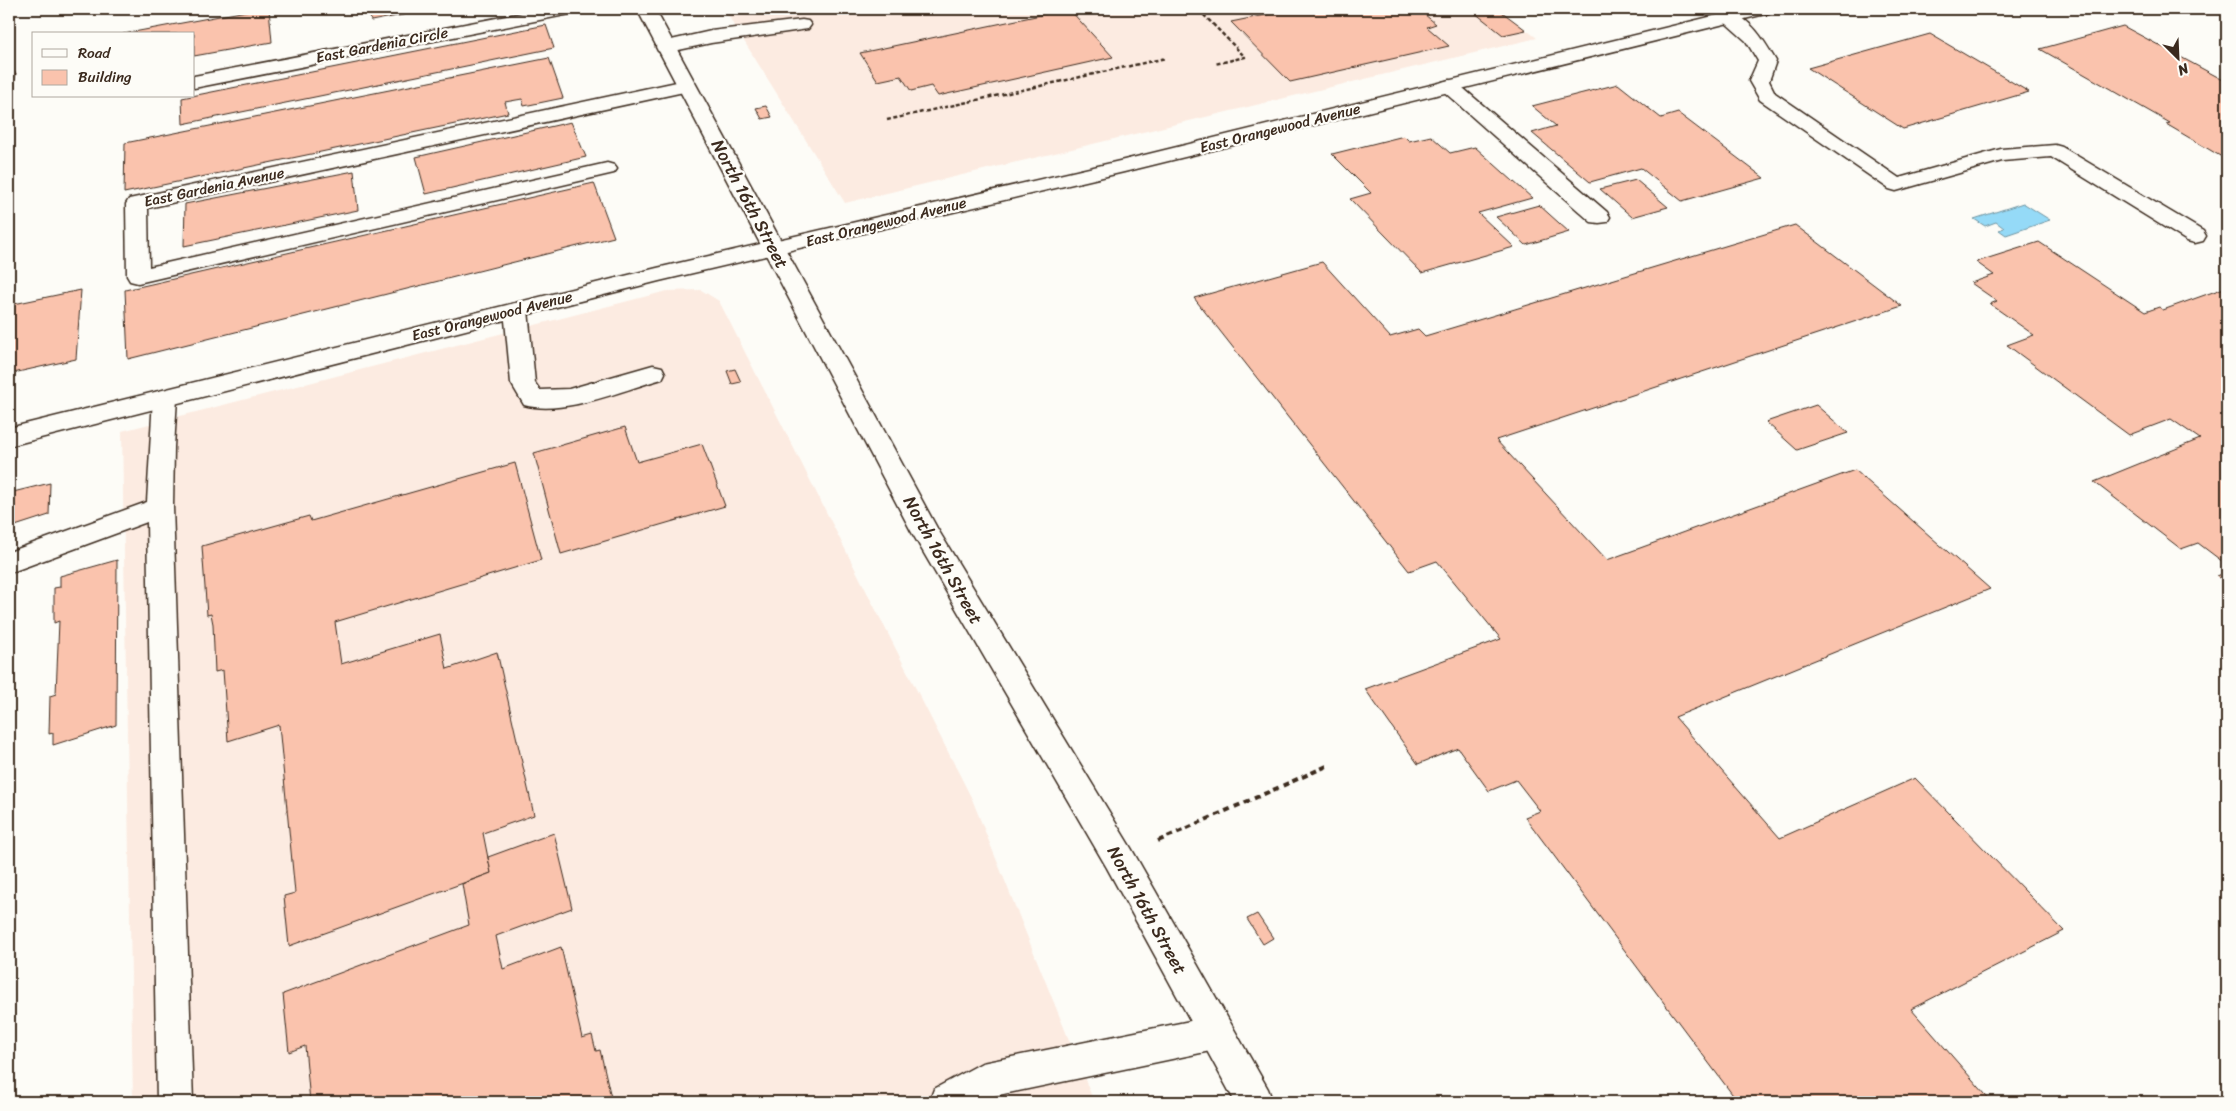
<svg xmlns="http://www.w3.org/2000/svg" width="2236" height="1111" font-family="Sriracha,sans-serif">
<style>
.built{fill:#fcebe1}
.water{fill:#95daf7;stroke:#7194a0}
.building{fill:#fac3ad;stroke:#3b2a1e}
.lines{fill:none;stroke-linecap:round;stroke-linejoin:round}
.lane-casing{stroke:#3b2a1e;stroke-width:3}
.street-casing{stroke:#3b2a1e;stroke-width:3}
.secondary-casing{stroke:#3b2a1e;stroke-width:3}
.path-far1{stroke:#3b2a1e;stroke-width:2.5;stroke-dasharray:4 2.5;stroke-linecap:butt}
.path{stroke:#3b2a1e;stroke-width:4;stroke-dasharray:6 4.5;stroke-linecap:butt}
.lane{fill:#fdfcf7;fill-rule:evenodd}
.street{fill:#fdfcf7;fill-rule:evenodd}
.secondary{fill:#fdfcf7;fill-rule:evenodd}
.labels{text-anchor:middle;stroke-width:4.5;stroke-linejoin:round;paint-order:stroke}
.far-street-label{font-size:15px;fill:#3b2a1e;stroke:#fdfcf7}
.street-label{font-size:18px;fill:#3b2a1e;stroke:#fdfcf7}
</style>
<rect width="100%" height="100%" fill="#fdfcf7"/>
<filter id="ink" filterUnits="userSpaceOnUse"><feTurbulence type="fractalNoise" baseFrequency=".02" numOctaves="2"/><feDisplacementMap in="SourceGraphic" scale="10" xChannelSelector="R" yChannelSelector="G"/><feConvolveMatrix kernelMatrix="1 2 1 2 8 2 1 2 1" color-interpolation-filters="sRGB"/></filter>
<g filter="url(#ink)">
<g class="built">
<path d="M724,9H1498L1537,38L845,203Z"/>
<path d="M701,290L719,301L972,799L1094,1102H133L122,431L667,291Z"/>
</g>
<path class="water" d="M2023,203L2050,220L2006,235L1999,230L2004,228L1996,222L1985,226L1974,219Z"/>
<g class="building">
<path d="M257,9H269L272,42L194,56V34H123Z"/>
<path d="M368,9H434L371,21Z"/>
<path d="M1069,9L1113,57L938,96L931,86L911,91L901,76L878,81L860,53Z"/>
<path d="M1295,9H1418L1436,24L1427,27L1449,46L1290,82L1231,22Z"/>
<path d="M1470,9H1498L1526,30L1503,35Z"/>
<path d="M546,25L554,48L183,124L182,98Z"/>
<path d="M2123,26L2227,82V160L2166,124L2170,123L2040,49Z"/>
<path d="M1930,34L2029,92L1903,129L1808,68Z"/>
<path d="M549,58L563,98L524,106L522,99L505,102L508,113L124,193L125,143Z"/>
<path d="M16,73L9,113V74Z"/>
<path d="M1618,84L1661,118L1678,113L1764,178L1682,201L1641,168L1590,182L1532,133L1556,126L1532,106Z"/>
<path d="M766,106L772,117L762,119L756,108Z"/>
<path d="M571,122L586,157L426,194L416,157Z"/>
<path d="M1404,136L1409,141L1431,136L1450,153L1475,147L1532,198L1478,213L1514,247L1422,273L1350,199L1371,193L1332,154Z"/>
<path d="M354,171L358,210L184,246L185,204Z"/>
<path d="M1636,180L1668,207L1632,217L1600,189Z"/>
<path d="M594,183L614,237L128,359L125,290Z"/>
<path d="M1539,205L1569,232L1526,245L1496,217Z"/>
<path d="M1795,225L1902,306L1496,440L1607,560L1855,470L1990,589L1675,717L1780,838L1915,778L2064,931L1911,1009L1992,1102H1738L1525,817L1540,811L1516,780L1489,791L1458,748L1418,764L1365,689L1501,639L1437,561L1409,571L1194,298L1322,262L1390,337L1418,329L1425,336Z"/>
<path d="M2039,242L2145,312L2159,307L2163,310L2227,287V565L2198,543L2181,549L2094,482L2200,439L2171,419L2129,435L2007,345L2034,335L1990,304L1997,301L1971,283L1994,275L1976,262Z"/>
<path d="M81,290L76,359L9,374V305Z"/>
<path d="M735,369L741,382L732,384L727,371Z"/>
<path d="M1816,405L1848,433L1797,450L1766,422Z"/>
<path d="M625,427L637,462L702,444L725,506L561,554L534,453Z"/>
<path d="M515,463L541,560L335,622L341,664L440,634L447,669L497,652L534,815L483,833L491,873L289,946L284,896L295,893L279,725L228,741L223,670L215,672L213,624L211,614L207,615L202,546L309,516L311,521Z"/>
<path d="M50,483L49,515L9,528V493Z"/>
<path d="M117,560L116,725L53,745V733L49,734L50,696L56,694L59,621L54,623V588L60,587V576Z"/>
<path d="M2227,572V585L2217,576Z"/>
<path d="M554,833L572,908L496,936L503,969L561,947L582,1038L592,1035L596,1051L600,1050L612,1102H310L305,1046L289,1052L283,994L469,925L462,884L491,873L488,857Z"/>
<path d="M1257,914L1273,938L1263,944L1247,919Z"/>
</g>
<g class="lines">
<g class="lane-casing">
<g id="lane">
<path d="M1728,12C1751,17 1765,42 1776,61L1769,81L1775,93L1899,178L2001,149L2055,145L2062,147L2203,231L2206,236L2203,241L2195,243L2187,241L2051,157L2002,161L1903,189L1896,191L1889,189L1760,100L1749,81L1758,61L1746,41L1719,17L1722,13Z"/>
<path d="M802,20L808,21L811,25L808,29L711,43L665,53L658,51L656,47L658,43L711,31Z"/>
<path d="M1449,80L1456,82L1607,212L1610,217L1607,222L1599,223L1591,222L1442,90L1439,86L1442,82Z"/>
<path d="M516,303L524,305L528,310L535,383L540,390L569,389L653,365L662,367L665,373L662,379C623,390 564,416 524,405L511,383L504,310L508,305Z"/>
<path d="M165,390L174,392L177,398L174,447L173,507L193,1102H157L147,522L9,573V552L147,502L153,398L156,392Z"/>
<path d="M1215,1016L1228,1021L1233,1033L1228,1045L1215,1050L989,1097L981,1102H929L934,1089L982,1063Z"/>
</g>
</g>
<g class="street-casing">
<g id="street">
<path d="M543,9H579L576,13L570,14L194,88V76Z"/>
<path d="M1742,9H1772L1769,13L1124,172L659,281L9,446V428L657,268L1124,160Z"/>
<path d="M686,80L693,82L696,86L693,90L148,208L149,267L607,163L614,165L617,169L614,173L138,283L130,281L127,276L126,204L129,199Z"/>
</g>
</g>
<g class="secondary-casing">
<path id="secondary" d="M637,9H655L937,528L1131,848L1268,1089L1273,1102H1235L1107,868L911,531Z"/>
</g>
<g class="path-far1">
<path d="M1199,10L1245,57L1215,64"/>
<path d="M887,120L1166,58"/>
</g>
<path class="path" d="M1158,841L1327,766"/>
<use href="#lane" class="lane"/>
<use href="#street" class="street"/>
<use href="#secondary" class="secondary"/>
</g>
</g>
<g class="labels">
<g class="far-street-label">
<text transform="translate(382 45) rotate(-11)" y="5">East Gardenia Circle</text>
<text transform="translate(1280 128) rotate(-14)" y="5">East Orangewood Avenue</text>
<text transform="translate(214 187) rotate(-12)" y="5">East Gardenia Avenue</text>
<text transform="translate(886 222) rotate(-14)" y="5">East Orangewood Avenue</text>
<text transform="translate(492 316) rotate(-14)" y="5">East Orangewood Avenue</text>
</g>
<g class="street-label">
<text transform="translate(750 204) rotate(62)" y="6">North 16th Street</text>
<text transform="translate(943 560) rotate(61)" y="6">North 16th Street</text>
<text transform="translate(1147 910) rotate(61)" y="6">North 16th Street</text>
</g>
</g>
<rect width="2236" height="1111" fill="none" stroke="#fdfcf7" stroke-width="30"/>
<rect x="15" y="15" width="2206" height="1081" fill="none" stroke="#3b2a1e" stroke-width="2" filter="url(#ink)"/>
<rect x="32" y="32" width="162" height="65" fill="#fdfcf7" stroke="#afa8a0"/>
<rect x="42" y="49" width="25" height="8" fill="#fdfcf7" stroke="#afa8a0"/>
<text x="78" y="58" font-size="15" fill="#3b2a1e">Road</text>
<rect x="42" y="70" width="25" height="15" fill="#fac3ad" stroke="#afa8a0"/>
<text x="78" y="82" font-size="15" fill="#3b2a1e">Building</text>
<g transform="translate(2178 58) rotate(156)" stroke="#fdfcf7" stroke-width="4" paint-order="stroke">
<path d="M0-4L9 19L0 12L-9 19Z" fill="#3b2a1e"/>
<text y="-8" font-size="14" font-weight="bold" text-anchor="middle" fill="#3b2a1e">N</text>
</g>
</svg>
